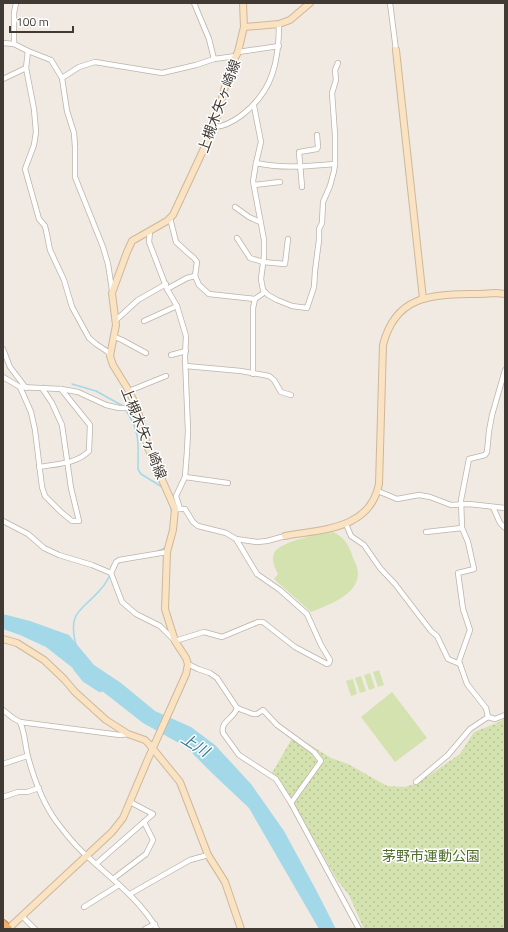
<svg xmlns="http://www.w3.org/2000/svg" width="508" height="932" font-family="'Titillium Web','Noto Sans JP',sans-serif">
<style>
.green{fill:#d3e2ae}
.park{fill:url(#park-dots)}
.water{fill:#a3d8e9}
.lines{fill:none;stroke-linecap:round;stroke-linejoin:round}
.stream{stroke:#a3d8e9;stroke-width:1.5}
.river{stroke:#a3d8e9;stroke-width:8}
.street-casing{stroke:#bdb3aa;stroke-width:6}
.secondary-casing{stroke:#cfb798;stroke-width:8}
.highway-casing{stroke:#cf803e;stroke-width:10}
.street{stroke:#fff;stroke-width:4.5}
.secondary{stroke:#fae3c3;stroke-width:6}
.highway{stroke:#f2ae6c;stroke-width:8}
.labels{text-anchor:middle;stroke-width:3;stroke-linejoin:round;paint-order:stroke}
.street-label{font-size:14px;fill:#413a34;stroke:#fff}
.park-label{font-size:14px;fill:#506d2d;stroke:#fff}
.water-label{font-size:15px;font-style:italic;fill:#337c94;stroke:#fff}
</style>
<defs>
<pattern id="park-dots" width="8" height="8" patternUnits="userSpaceOnUse"><rect width="8" height="8" fill="#d3e2ae"/><path d="M2 2h.1M6 6h.1" fill="none" stroke="#b6c396" stroke-width="1.8" stroke-linecap="round"/></pattern>
</defs>
<rect width="100%" height="100%" fill="#f0eae3"/>
<g class="green">
<path d="M333,532C344,537 349,545 352,555C354,561 358,567 358,573C358,595 328,605 311,612L274,579L278,574C275,568 271,560 274,553C280,541 320,534 333,532Z"/>
<path d="M379,670L384,685L378,687L373,672Z"/>
<path d="M370,673L375,688L369,690L364,675Z"/>
<path d="M361,676L366,691L360,693L355,678Z"/>
<path d="M353,679L357,694L351,696L346,681Z"/>
<path d="M392,692L427,738L395,762L361,717Z"/>
</g>
<path class="park" d="M505,718V929H364L349,895L337,880L290,796L278,779L272,773L294,735L331,758L348,764L387,786L405,787L418,783L460,754L474,732L497,723Z"/>
<path class="water" d="M3,614L30,621L69,635L94,665L121,683L155,711L191,727L215,745L251,784L284,831L315,888L336,929H319L249,808L213,774L186,747L143,723L46,647L20,635L3,629Z"/>
<g class="lines">
<g class="stream">
<path d="M72,384L96,391L123,406"/>
<path d="M125,409C141,432 138,444 138,469L141,474L162,487"/>
<path d="M171,507L172,515"/>
<path d="M168,539L171,525"/>
<path d="M158,551L165,548"/>
<path d="M76,645C67,611 82,611 100,590C103,587 107,581 109,577C111,574 110,569 112,565"/>
</g>
<path class="river" d="M77,668L86,679L100,688"/>
<g class="street-casing">
<g id="street">
<path d="M194,3L209,39L214,59"/>
<path d="M390,3L396,50"/>
<path d="M3,43L14,44L28,51L51,60L62,78L67,111L74,133L75,147V177L103,247L108,264L112,290"/>
<path d="M14,44V13L16,3"/>
<path d="M28,51L26,68L34,109L36,132L34,145L25,169L39,219L45,226L47,235L50,250L64,280L72,307L89,338L96,344L108,352L110,356"/>
<path d="M238,52L279,46"/>
<path d="M62,78L79,67L95,62L162,73L196,65L214,59L236,56"/>
<path d="M3,79L26,68"/>
<path d="M254,106L261,142L256,163"/>
<path d="M214,127C224,127 234,121 242,115C273,91 279,61 279,24"/>
<path d="M256,163C283,169 308,166 335,164L334,171L330,186L323,202L322,223L319,229V240L315,271L314,287L307,308L292,306L277,300L268,295L263,290L261,279L264,256V240L253,181Z"/>
<path d="M335,164V135L332,93L336,80L335,70L338,63"/>
<path d="M254,185L280,182"/>
<path d="M302,187L299,152L317,149L318,147L317,135"/>
<path d="M235,207L249,217L260,222"/>
<path d="M150,231L149,242L167,289L177,306L186,336L185,357L188,431L187,451L185,477L176,496L180,509"/>
<path d="M237,238L250,258L263,262L285,264L288,239"/>
<path d="M195,276L199,285L209,294L255,299"/>
<path d="M167,289L187,278L195,276L197,262L194,258L188,253L176,242L170,218"/>
<path d="M115,321L138,300L166,284"/>
<path d="M144,321L177,306"/>
<path d="M115,337L122,340L146,353"/>
<path d="M3,349L10,367L26,388"/>
<path d="M171,355L186,351"/>
<path d="M186,366L241,371L269,376L274,380L281,392L291,395"/>
<path d="M253,374V308L255,299L265,292"/>
<path d="M3,377L20,387L61,389L78,392L106,405L119,408H137"/>
<path d="M20,387L31,412L35,430L42,487L45,496L61,512L72,521H79L71,488L62,425L52,403L42,388"/>
<path d="M129,391L166,376"/>
<path d="M39,467C55,464 77,464 89,451L90,425L61,389"/>
<path d="M185,477L228,483"/>
<path d="M378,491L397,499L419,495L430,497L451,505L469,504L505,508"/>
<path d="M493,507L500,523L505,528"/>
<path d="M177,509H185L193,522L198,526L226,533L236,539L257,542L267,541L285,536"/>
<path d="M3,521L28,534L44,548L59,555L92,565L111,573"/>
<path d="M346,524L351,536L364,545L380,568L395,584L431,631L437,636L448,659L460,664"/>
<path d="M426,532L462,528"/>
<path d="M167,552L119,560L116,562L111,573L122,602L136,614L160,626L175,641L204,632L222,637L258,622H263L295,647L327,664L329,663L330,660L321,645L307,614L280,590L257,574L236,539"/>
<path d="M188,664L198,669L210,673L217,678L237,708L253,714H257L263,710L277,725L314,752L321,761L291,803"/>
<path d="M237,708C234,719 220,721 223,733L239,755L276,779L291,803L359,929"/>
<path d="M3,710L13,718L20,722L120,735L128,734"/>
<path d="M488,717L486,708L467,684L460,664L459,661L470,630L463,609L458,573L474,569L468,542L462,528L461,500L469,459L485,455L487,452L489,431L492,415L505,370"/>
<path d="M20,722C25,733 25,745 28,757C34,779 43,803 56,821C65,833 76,847 88,857C113,880 140,900 157,929"/>
<path d="M3,764L27,756"/>
<path d="M416,782L448,755L470,729L488,717L495,719L505,715"/>
<path d="M3,797L18,792H27L39,788"/>
<path d="M96,864L153,814L130,802"/>
<path d="M113,879L146,854L153,840L144,822"/>
<path d="M130,894L190,860L208,855"/>
<path d="M84,907L119,885"/>
<path d="M22,916L35,929"/>
<path d="M145,929L155,924"/>
</g>
</g>
<g class="secondary-casing">
<g id="secondary">
<path d="M244,27L279,24L290,20L310,3"/>
<path d="M396,50L423,299"/>
<path d="M285,536C322,529 370,530 379,484L383,345C398,285 447,297 496,293L505,294"/>
<path d="M3,639L17,643L44,660L64,679L75,692L106,720L128,734L145,740L149,744L180,782L208,855L225,882L241,929"/>
<path d="M8,929L112,832L123,818L148,759L186,674L188,664L186,658L175,641L165,609L167,552L173,530L175,509L148,448L137,408L129,391L113,365L110,356L116,325L112,293L127,252L132,241L167,221L173,215L214,127L231,65L238,52L244,27L243,3"/>
</g>
</g>
<g class="highway-casing">
<path id="highway" d="M3,924L8,929"/>
</g>
<use href="#street" class="street"/>
<use href="#secondary" class="secondary"/>
<use href="#highway" class="highway"/>
</g>
<g class="labels">
<g class="street-label">
<text transform="translate(219 106) rotate(-70)" y="5">上槻木矢ヶ崎線</text>
<text transform="translate(144 433) rotate(68)" y="5">上槻木矢ヶ崎線</text>
</g>
<g class="park-label">
<text x="431" y="861">茅野市運動公園</text>
</g>
<g class="water-label">
<text transform="translate(195 745) rotate(32)" y="5">上川</text>
</g>
</g>
<rect width="508" height="932" fill="none" stroke="#413a34" stroke-width="8"/>
<path d="M10 26v6h63v-6" fill="none" stroke="#413a34" stroke-width="2"/>
<text x="16" y="26" font-size="12" fill="#413a34" stroke="#ffffff" stroke-width="3" paint-order="stroke">100 m</text>
</svg>
